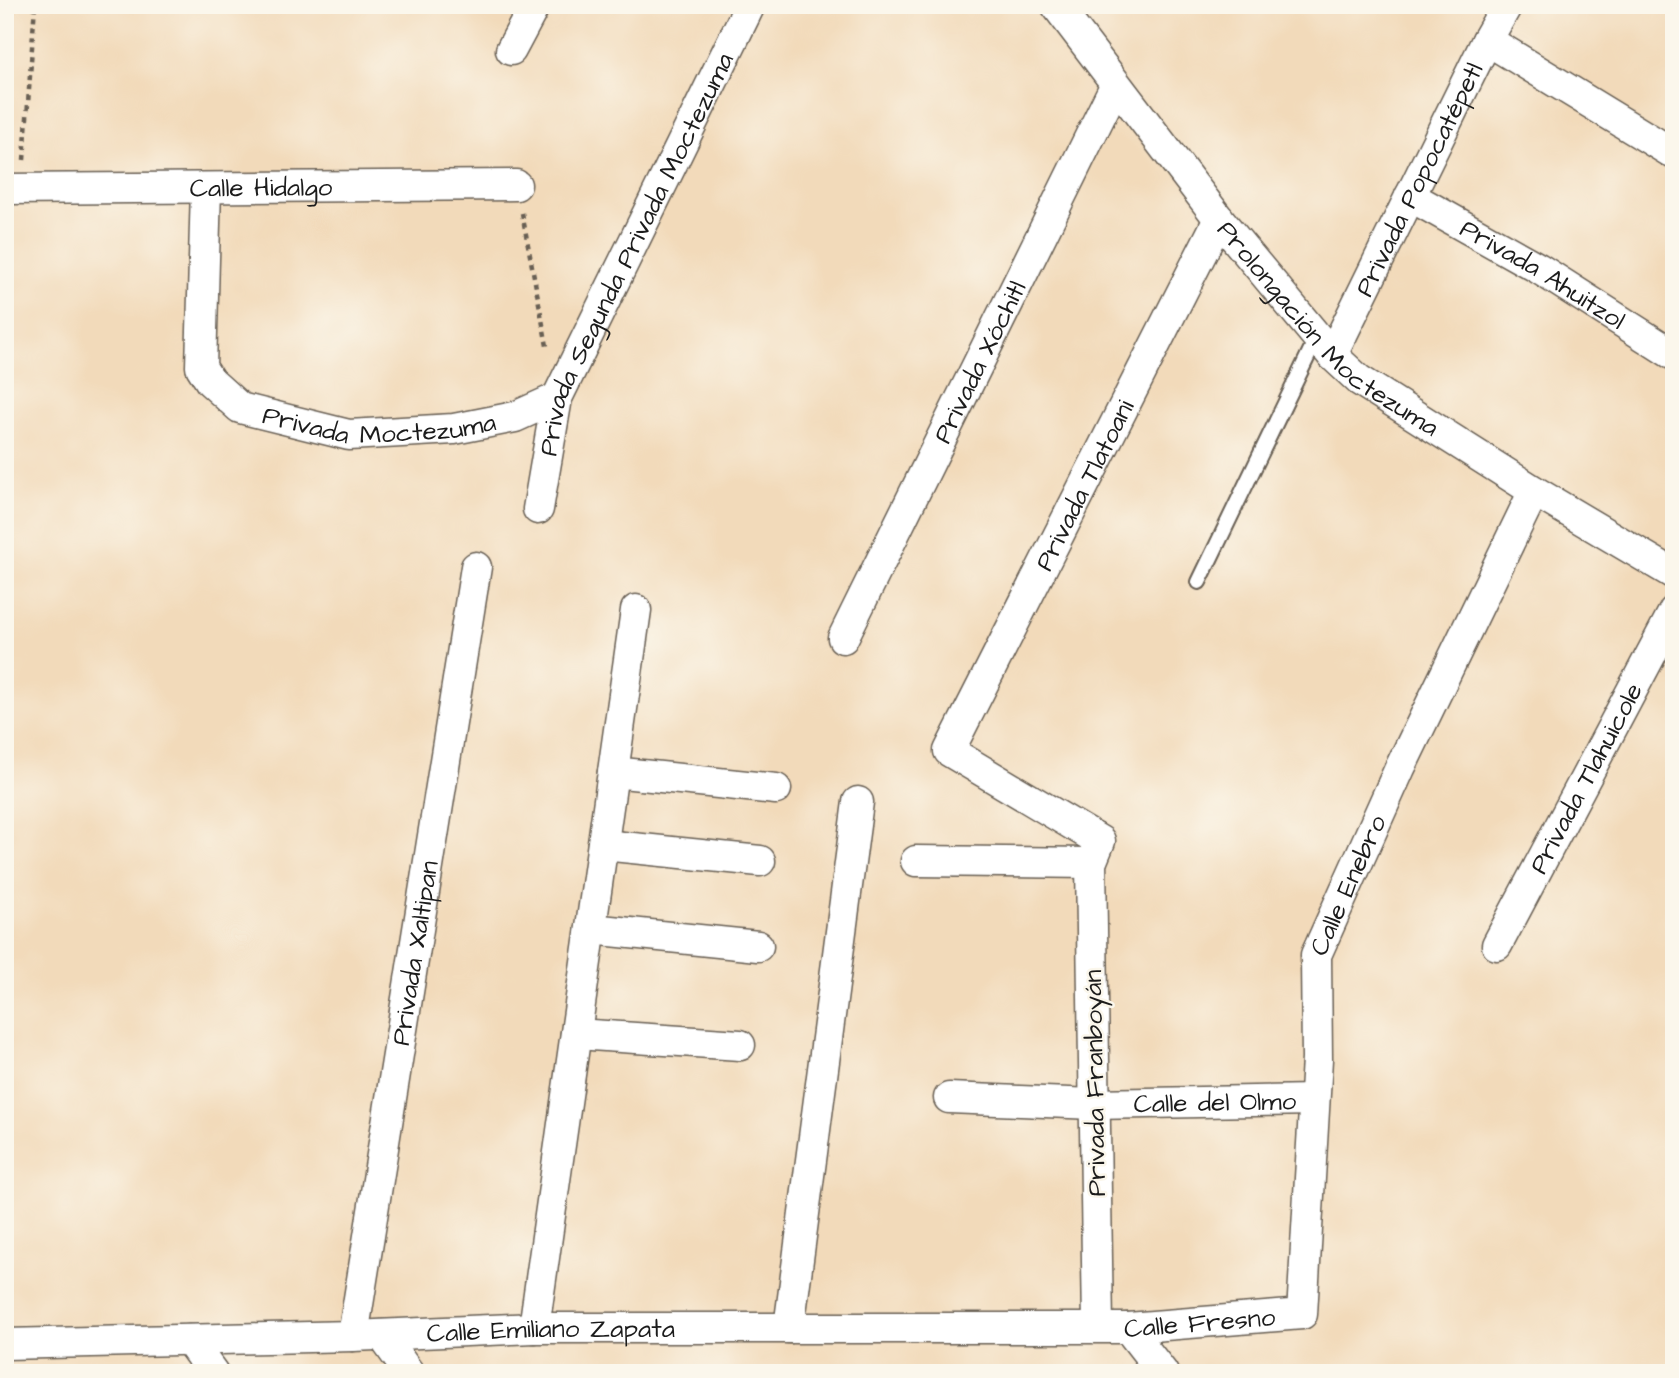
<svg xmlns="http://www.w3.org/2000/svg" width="1679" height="1378" font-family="'Architects Daughter',sans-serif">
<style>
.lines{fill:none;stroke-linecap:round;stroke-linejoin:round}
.service-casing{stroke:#675e53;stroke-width:18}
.minor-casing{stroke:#675e53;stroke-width:33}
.path{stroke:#675e53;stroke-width:4.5;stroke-dasharray:5 5;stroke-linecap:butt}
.service{stroke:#fff;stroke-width:14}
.minor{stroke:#fff;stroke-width:30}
.labels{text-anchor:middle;stroke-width:5;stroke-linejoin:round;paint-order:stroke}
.street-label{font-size:26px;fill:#1c1c1c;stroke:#fbf7ec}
</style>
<rect width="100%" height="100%" fill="#fbf7ec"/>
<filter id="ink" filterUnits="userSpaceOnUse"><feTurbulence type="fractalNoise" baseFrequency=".0143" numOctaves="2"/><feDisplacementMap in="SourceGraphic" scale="14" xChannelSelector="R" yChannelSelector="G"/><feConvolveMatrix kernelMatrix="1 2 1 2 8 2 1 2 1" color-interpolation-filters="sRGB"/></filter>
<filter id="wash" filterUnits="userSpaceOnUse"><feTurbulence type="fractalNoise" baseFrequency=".00686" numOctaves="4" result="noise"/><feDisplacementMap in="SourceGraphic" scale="28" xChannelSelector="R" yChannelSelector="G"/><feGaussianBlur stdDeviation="1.57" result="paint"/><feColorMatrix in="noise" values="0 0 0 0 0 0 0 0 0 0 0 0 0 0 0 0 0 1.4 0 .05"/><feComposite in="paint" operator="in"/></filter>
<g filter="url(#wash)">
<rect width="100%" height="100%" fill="#f2daba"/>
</g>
<g filter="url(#ink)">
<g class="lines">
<g class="service-casing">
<path id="service" d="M1199,582L1317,337"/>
</g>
<g class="minor-casing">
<g id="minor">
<path id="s1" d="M1056,5L1219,219L1332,355L1359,380L1534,491L1674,574"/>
<path d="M1487,40L1674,154"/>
<path d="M511,50L535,5"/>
<path id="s2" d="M206,188L201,367L210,381L240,408L349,435L454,429L515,417L557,398"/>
<path id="s3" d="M5,189L516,185"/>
<path id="s4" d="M1410,196L1538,268L1674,355"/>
<path id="s5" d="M1332,355L1487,40L1507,5"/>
<path id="s6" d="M538,509L557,398L750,5"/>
<path id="s7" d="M843,638L1115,86"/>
<path d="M613,772L776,789"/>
<path d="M603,845L760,861"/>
<path d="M916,861L1091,863"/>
<path d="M591,929L758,946"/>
<path id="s8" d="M1497,945L1674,611"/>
<path d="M576,1034L740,1045"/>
<path id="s9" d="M949,1098L1094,1104L1313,1100"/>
<path id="s10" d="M1098,1327L1091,863L1100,841L949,751L1219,219"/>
<path d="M534,1328L636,610"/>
<path d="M789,1328L858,802"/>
<path d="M1128,1328L1163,1373"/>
<path d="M382,1335L409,1373"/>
<path id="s11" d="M353,1336L476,567"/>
<path d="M189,1340L213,1373"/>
<path id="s12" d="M5,1344L353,1336L534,1328H1128L1302,1314L1317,1059L1316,955L1400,768L1534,491"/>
</g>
</g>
<g class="path">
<path d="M24,160L35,5"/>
<path d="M522,213L547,346"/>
</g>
<use href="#service" class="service"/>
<use href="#minor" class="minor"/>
</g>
</g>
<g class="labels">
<g class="street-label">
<text dy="9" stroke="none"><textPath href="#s5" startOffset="196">Privada Popocatépetl</textPath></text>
<text dy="9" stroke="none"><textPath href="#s3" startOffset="256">Calle Hidalgo</textPath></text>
<text dy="9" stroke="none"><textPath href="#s6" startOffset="275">Privada Segunda Privada Moctezuma</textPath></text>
<text dy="9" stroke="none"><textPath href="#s4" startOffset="154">Privada Ahuitzol</textPath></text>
<text dy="9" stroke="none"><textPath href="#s1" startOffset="425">Prolongación Moctezuma</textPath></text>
<text dy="9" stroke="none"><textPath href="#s7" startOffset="308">Privada Xóchitl</textPath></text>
<text dy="9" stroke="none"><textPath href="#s2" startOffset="378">Privada Moctezuma</textPath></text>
<text dy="9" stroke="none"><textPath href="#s10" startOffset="962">Privada Tlatoani</textPath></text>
<text dy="9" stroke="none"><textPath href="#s8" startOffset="189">Privada Tlahuicole</textPath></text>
<text dy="9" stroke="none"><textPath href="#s12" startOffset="1734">Calle Enebro</textPath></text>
<text dy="9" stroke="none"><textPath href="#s11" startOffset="388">Privada Xaltipan</textPath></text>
<text transform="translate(1094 1083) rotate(-91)" y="9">Privada Franboyán</text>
<text dy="9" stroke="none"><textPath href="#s9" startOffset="266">Calle del Olmo</textPath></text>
<text dy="9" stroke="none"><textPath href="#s12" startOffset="1195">Calle Fresno</textPath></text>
<text dy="9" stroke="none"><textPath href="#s12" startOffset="546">Calle Emiliano Zapata</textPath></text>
</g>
</g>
<rect width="1679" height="1378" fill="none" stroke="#fbf7ec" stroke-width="28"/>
</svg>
